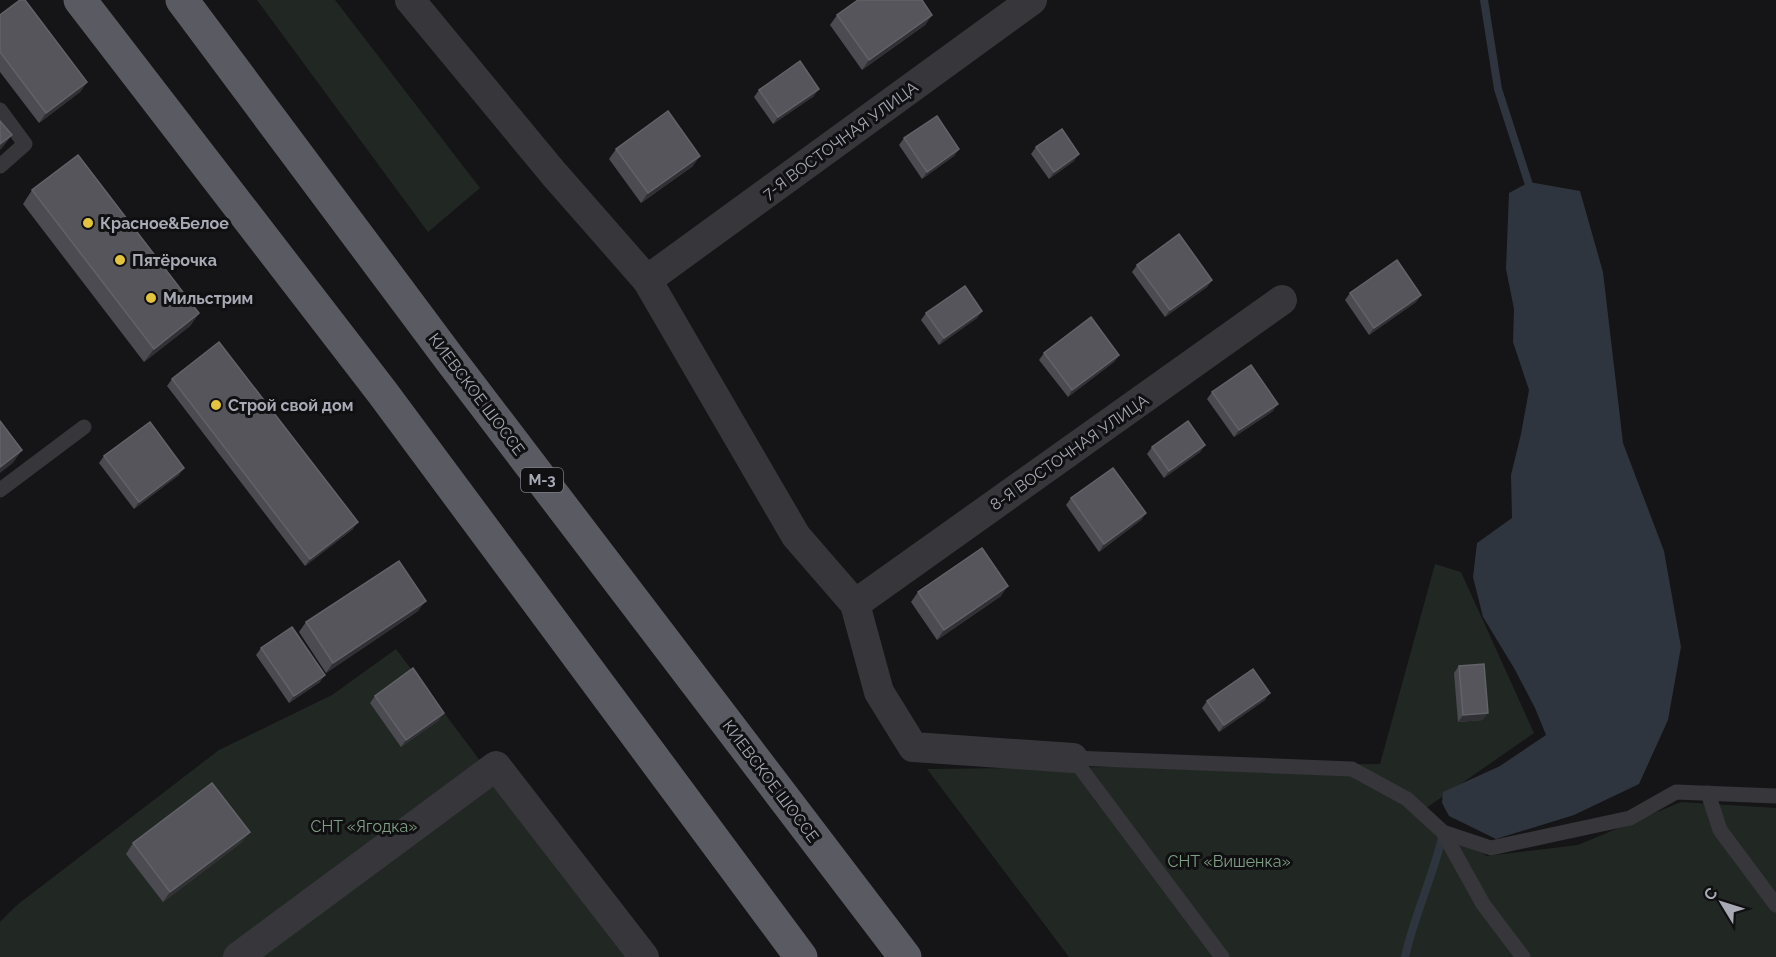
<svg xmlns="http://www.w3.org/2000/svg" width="1776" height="957" font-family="Raleway,sans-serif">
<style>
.green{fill:#212823}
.water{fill:#2f353e}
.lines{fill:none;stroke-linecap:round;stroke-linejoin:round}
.stream{stroke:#2f353e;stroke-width:8}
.service{stroke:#36363b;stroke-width:15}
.minor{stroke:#36363b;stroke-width:30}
.trunk{stroke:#5a5a62;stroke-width:33}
.wall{fill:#4b4b51}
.shaded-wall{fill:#313135}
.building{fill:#55555b;stroke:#626269;stroke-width:1.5}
.poi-dot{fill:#e3c43f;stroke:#100f11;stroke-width:2}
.labels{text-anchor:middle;stroke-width:6;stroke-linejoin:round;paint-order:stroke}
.shield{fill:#100f11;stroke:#7a7b84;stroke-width:1.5}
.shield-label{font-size:15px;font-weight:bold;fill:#a7a9b5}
.street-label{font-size:16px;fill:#a7a9b5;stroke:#100f11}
.poi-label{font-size:16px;font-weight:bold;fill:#a7a9b5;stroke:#100f11;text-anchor:start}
.park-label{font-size:16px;fill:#809f86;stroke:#100f11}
</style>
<rect width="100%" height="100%" fill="#151416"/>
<g class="green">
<path d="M257,0H335L480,188L428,232Z"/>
<path d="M1435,564L1461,572L1534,733L1419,813L1487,856L1578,845L1681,802L1776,808V957H1069L927,769L1380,764Z"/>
<path d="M396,649L628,957H0V922L17,905L219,750L332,695Z"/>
</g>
<path class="water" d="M1529,182L1580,191L1603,272L1623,443L1664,551L1681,647L1668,720L1639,784L1574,815L1496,839L1449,816L1442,803L1443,792L1500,766L1546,735L1535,708L1514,668L1483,617L1473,577L1477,543L1512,518L1511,475L1521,434L1529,390L1513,342L1514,309L1506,269L1509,193Z"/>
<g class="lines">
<g class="stream">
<path d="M1484,0L1498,89L1531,191"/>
<path d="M1405,957C1414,916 1432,879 1442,838"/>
</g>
<g class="service">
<path d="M0,110L25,144L0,166"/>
<path d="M0,490L84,427"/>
<path d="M1073,758L1352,769L1407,799L1443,832L1491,848L1630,818L1676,792L1776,796"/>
<path d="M1073,758L1222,957"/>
<path d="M1708,793L1720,830L1776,905"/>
<path d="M1443,832L1483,904L1523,957"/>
</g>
<g class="minor">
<path d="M410,0L554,174L647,280L796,536L855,604L879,692L913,747L1073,758"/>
<path d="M647,280L1032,0"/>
<path d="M855,604L1282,300"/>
<path d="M238,957L496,766L644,957"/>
</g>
<g class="trunk">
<path d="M80,0L382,392L801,957"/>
<path d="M182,0L449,358L905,957"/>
</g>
</g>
<g class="wall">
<path d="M0,15L87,82L80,92L39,123L0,72Z"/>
<path d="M837,15H932L925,25L862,70L830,25Z"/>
<path d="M759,90L814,96L773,124L754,97Z"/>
<path d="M904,138L959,149L954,156L922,179L899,145Z"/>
<path d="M1036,147L1074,161L1049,179L1031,154Z"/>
<path d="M616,149L693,166L641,203L609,159Z"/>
<path d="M32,190L199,313L190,326L144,362L23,204Z"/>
<path d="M1137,265L1212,280L1207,287L1165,317L1132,272Z"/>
<path d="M1350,293L1421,295L1416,302L1369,335L1345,300Z"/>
<path d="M982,311L977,318L939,345L921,320L926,313Z"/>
<path d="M1044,353L1119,355L1114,362L1068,397L1039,360Z"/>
<path d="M172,379L353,529L305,566L167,386Z"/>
<path d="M1212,392L1273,411L1234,437L1207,399Z"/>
<path d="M1205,445L1200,452L1164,478L1147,454L1152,447Z"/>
<path d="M104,456L179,475L134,509L99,463Z"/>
<path d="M1071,498L1146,513L1141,520L1099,552L1066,505Z"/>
<path d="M918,592L1001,596L937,640L911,602Z"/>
<path d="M418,611L326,673L299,632L306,622Z"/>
<path d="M261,648L320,682L289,703L256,655Z"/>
<path d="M1459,666L1483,720L1458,722L1454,673Z"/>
<path d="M375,696L439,720L401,747L370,703Z"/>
<path d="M1265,700L1219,732L1202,708L1207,701Z"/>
<path d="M242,842L163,902L126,854L133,843Z"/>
</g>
<g class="shaded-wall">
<path d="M932,15L925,25L862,70L869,60Z"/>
<path d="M87,82L80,92L39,123L46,113Z"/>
<path d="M819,89L814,96L773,124L778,117Z"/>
<path d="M12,135L2,148L0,150V144Z"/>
<path d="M959,149L954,156L922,179L927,172Z"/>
<path d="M1079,154L1074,161L1049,179L1054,172Z"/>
<path d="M700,156L693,166L641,203L648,193Z"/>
<path d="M1212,280L1207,287L1165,317L1170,310Z"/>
<path d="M1421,295L1416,302L1369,335L1374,328Z"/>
<path d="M982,311L977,318L939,345L944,338Z"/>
<path d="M199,313L190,326L144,362L154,349Z"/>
<path d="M1119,355L1114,362L1068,397L1072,390Z"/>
<path d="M1278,404L1273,411L1234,437L1239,430Z"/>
<path d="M1205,445L1200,452L1164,478L1169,471Z"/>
<path d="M22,450L13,463L0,473V467Z"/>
<path d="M184,468L179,475L134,509L139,502Z"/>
<path d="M1146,513L1141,520L1099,552L1104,544Z"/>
<path d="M358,522L353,529L305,566L310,559Z"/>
<path d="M1008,586L1001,596L937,640L944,630Z"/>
<path d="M426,601L418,611L326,673L333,663Z"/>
<path d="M325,675L320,682L289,703L294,696Z"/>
<path d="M1270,693L1265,700L1219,732L1224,725Z"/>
<path d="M444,713L439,720L401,747L406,740Z"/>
<path d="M1488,713L1483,720L1458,722L1463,715Z"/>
<path d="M250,832L242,842L163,902L170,892Z"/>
</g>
<g class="building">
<path d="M20,0H25L87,82L46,113L0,52V15Z"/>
<path d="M858,0H922L932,15L869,60L837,15Z"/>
<path d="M800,61L819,89L778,117L759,90Z"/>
<path d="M668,111L700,156L648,193L616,149Z"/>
<path d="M937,116L959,149L927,172L904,138Z"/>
<path d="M0,121L12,135L0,144Z"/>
<path d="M1062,129L1079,154L1054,172L1036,147Z"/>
<path d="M78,155L199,313L154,349L32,190Z"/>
<path d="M1179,234L1212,280L1170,310L1137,265Z"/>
<path d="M1397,260L1421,295L1374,328L1350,293Z"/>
<path d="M965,286L982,311L944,338L926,313Z"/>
<path d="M1091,317L1119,355L1072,390L1044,353Z"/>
<path d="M219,342L358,522L310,559L172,379Z"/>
<path d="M1251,365L1278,404L1239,430L1212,392Z"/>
<path d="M0,421L22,450L0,467Z"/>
<path d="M1188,421L1205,445L1169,471L1152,447Z"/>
<path d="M150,422L184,468L139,502L104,456Z"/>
<path d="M1113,468L1146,513L1104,544L1071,498Z"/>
<path d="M982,548L1008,586L944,630L918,592Z"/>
<path d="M399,561L426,601L333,663L306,622Z"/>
<path d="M292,627L325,675L294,696L261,648Z"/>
<path d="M1484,664L1488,713L1463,715L1459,666Z"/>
<path d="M413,668L444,713L406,740L375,696Z"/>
<path d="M1253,669L1270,693L1224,725L1207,701Z"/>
<path d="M212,783L250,832L170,892L133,843Z"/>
</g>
<g class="poi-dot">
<circle cx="88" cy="223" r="6"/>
<circle cx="120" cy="260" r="6"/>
<circle cx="151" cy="298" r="6"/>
<circle cx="216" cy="405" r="6"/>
</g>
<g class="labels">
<rect class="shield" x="521" y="468" width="42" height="24" rx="4.5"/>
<g class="shield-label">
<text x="542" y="485">М-3</text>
</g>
<g class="street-label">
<text transform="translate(840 140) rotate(-36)" y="6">7-Я ВОСТОЧНАЯ УЛИЦА</text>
<text transform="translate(477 394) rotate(53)" y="6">КИЕВСКОЕ ШОССЕ</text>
<text transform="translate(1069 452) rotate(-35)" y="6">8-Я ВОСТОЧНАЯ УЛИЦА</text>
<text transform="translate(771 781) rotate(53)" y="6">КИЕВСКОЕ ШОССЕ</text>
</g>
<g class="poi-label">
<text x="100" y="229">Красное&amp;Белое</text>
<text x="132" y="266">Пятёрочка</text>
<text x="163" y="304">Мильстрим</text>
<text x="228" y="411">Строй свой дом</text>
</g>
<g class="park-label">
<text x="364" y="832">СНТ «Ягодка»</text>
<text x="1229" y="867">СНТ «Вишенка»</text>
</g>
</g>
<g transform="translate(1722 903) rotate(308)" stroke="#100f11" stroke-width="4.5" paint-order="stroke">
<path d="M0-4.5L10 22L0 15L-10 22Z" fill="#a7a9b5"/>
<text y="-9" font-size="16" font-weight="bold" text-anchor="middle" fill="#a7a9b5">С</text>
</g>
</svg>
